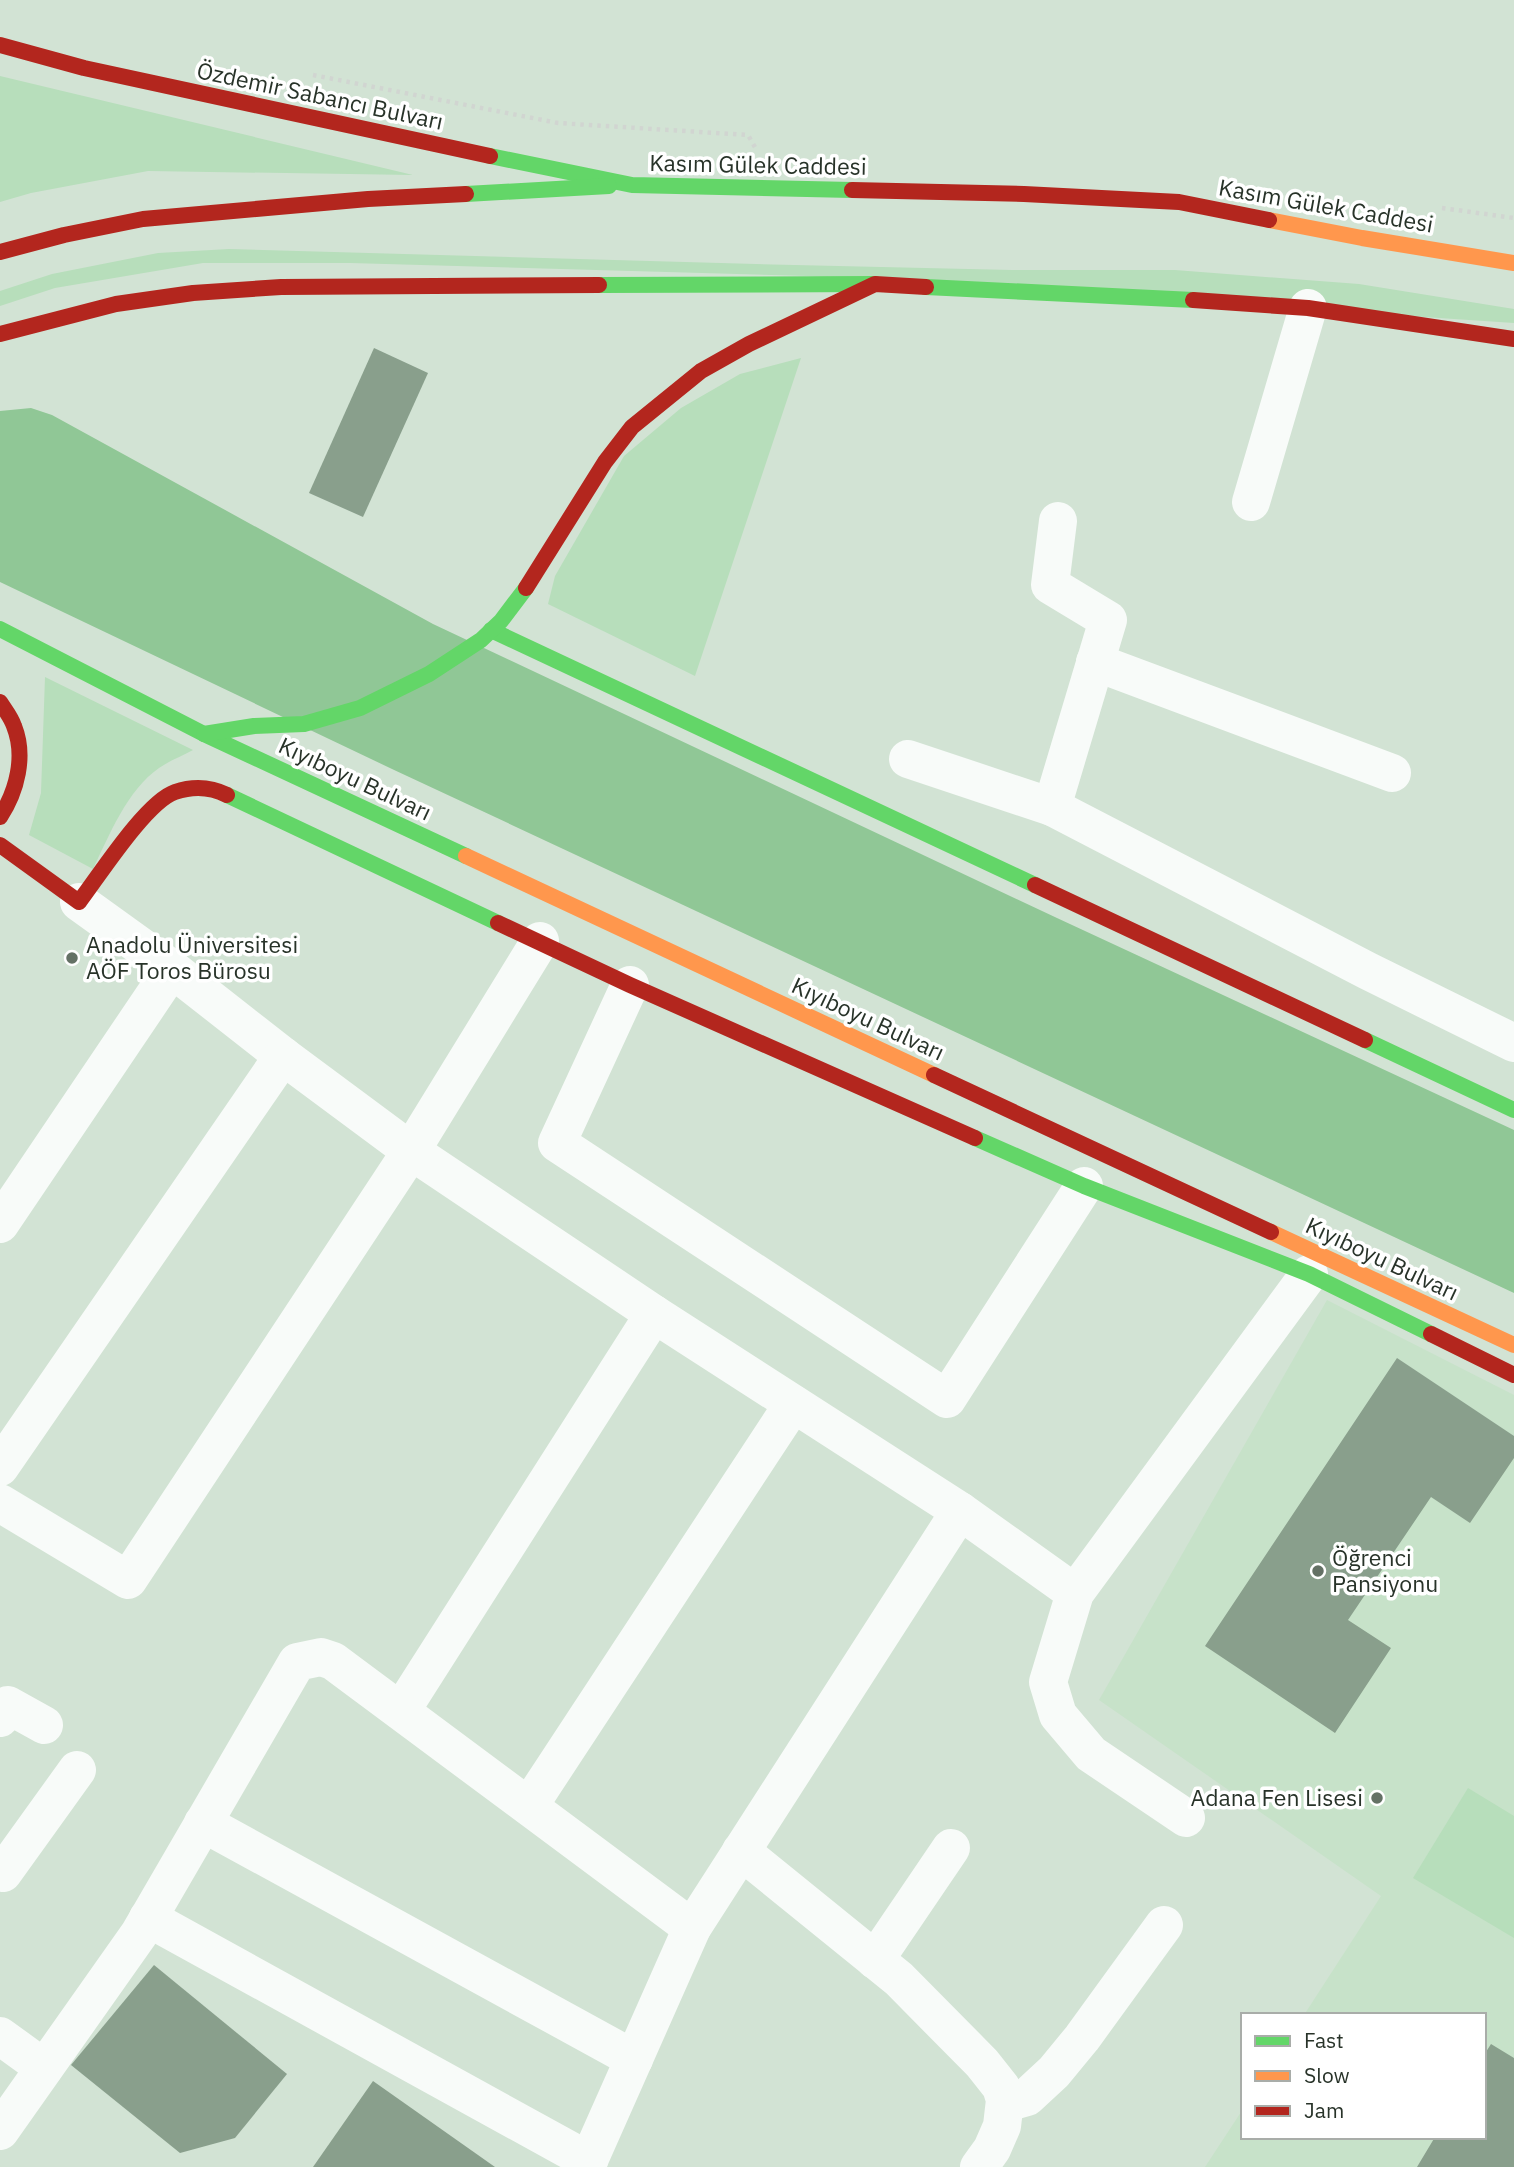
<svg xmlns="http://www.w3.org/2000/svg" width="1514" height="2167" font-family="'IBM Plex Sans',sans-serif">
<style>
.built{fill:#c7e2c9}
.green{fill:#b7debb}
.water{fill:#90c796}
.building{fill:#899f8c}
.lines{fill:none;stroke-linecap:round;stroke-linejoin:round}
.path{stroke:#d1d5d1;stroke-width:4.5;stroke-dasharray:3.5 5;stroke-linecap:butt}
.street{stroke:#f8fbf9;stroke-width:38}
.fast{stroke:#63d668;stroke-width:16}
.slow{stroke:#ff974d;stroke-width:16}
.jam{stroke:#b3261e;stroke-width:16}
.poi-dot{fill:#647165;stroke:#fff;stroke-width:2.5}
.labels{text-anchor:middle;stroke-width:7;stroke-linejoin:round;paint-order:stroke}
.street-label{font-size:23px;fill:#283329;stroke:#fff}
.poi-label{font-size:23px;fill:#283329;stroke:#fff;text-anchor:start}
</style>
<rect width="100%" height="100%" fill="#d2e3d4"/>
<path class="built" d="M1327,1300L1514,1395V2167H1205L1243,2109V2137H1484V2015H1304L1381,1896L1099,1700Z"/>
<g class="green">
<path d="M0,76L413,175L148,171L31,193L0,202Z"/>
<path d="M229,249L756,264L1012,270H1175L1359,284L1514,309V323L808,276L350,263H203L55,288L0,306V291L52,274L158,253Z"/>
<path d="M801,358L695,676L548,604L555,576L624,456L681,408L740,374Z"/>
<path d="M45,677L193,750C182,756 169,761 159,768C127,790 109,836 93,869L29,835L41,793Z"/>
<path d="M1468,1788L1514,1816V1938L1413,1878Z"/>
</g>
<path class="water" d="M31,408L52,415L433,624L1057,918L1514,1130V1293L392,769L0,582V411Z"/>
<g class="building">
<path d="M374,348L428,373L363,517L309,493Z"/>
<path d="M1397,1358L1514,1436V1458L1470,1523L1431,1497L1348,1620L1391,1648L1335,1733L1205,1646Z"/>
<path d="M154,1965L287,2074L235,2138L180,2153L71,2065Z"/>
<path d="M1491,2044L1514,2058V2167H1417L1435,2137H1484V2055Z"/>
<path d="M373,2081L495,2167H313Z"/>
</g>
<g class="lines">
<g class="path">
<path d="M313,75L558,123L748,135L756,149"/>
<path d="M1442,208L1514,218"/>
</g>
<g class="street">
<path d="M1251,502L1308,308"/>
<path d="M1095,662L1392,773"/>
<path d="M908,759L1052,807L1368,971L1514,1043"/>
<path d="M1052,807L1108,620L1050,585L1058,521"/>
<path d="M79,902L172,969L283,1056L411,1151L654,1314L960,1511L1075,1593"/>
<path d="M630,985L557,1143L947,1399L1084,1186"/>
<path d="M0,1224L172,969"/>
<path d="M0,1467L283,1056"/>
<path d="M0,1503L128,1580L411,1151L540,941"/>
<path d="M401,1711L654,1314"/>
<path d="M0,1718L8,1705L44,1725"/>
<path d="M529,1806L793,1404"/>
<path d="M1186,1818L1091,1754L1058,1715L1048,1682L1075,1593L1309,1274"/>
<path d="M203,1823L634,2059"/>
<path d="M741,1851L899,1979L982,2063L1001,2087L1005,2100L1002,2126L992,2149L979,2167"/>
<path d="M0,1871L3,1873L77,1770"/>
<path d="M148,1918L589,2161"/>
<path d="M875,1960L951,1848"/>
<path d="M0,2036L44,2068"/>
<path d="M1005,2100L1013,2101L1027,2097L1054,2072L1082,2038L1164,1925"/>
<path d="M0,2131L139,1934L297,1662L321,1657L333,1661L692,1928"/>
<path d="M586,2167L692,1928L960,1511"/>
</g>
<g class="fast">
<path d="M490,156L632,185L852,190"/>
<path d="M466,194L609,186"/>
<path d="M599,285L875,284"/>
<path d="M926,287L1193,300"/>
<path d="M0,629L204,734L466,856"/>
<path d="M491,630L1035,885"/>
<path d="M204,734L254,726L304,724L360,708L429,674L481,640L501,621L526,588"/>
<path d="M227,795L498,923"/>
<path d="M1365,1040L1514,1110"/>
<path d="M975,1138L1084,1186L1309,1274L1431,1334"/>
</g>
<g class="slow">
<path d="M1269,220L1362,238L1514,263"/>
<path d="M466,856L934,1075"/>
<path d="M1271,1232L1514,1345"/>
</g>
<g class="jam">
<path d="M0,45L84,68L490,156"/>
<path d="M852,190L1024,194L1179,202L1269,220"/>
<path d="M0,252L64,235L143,219L368,199L466,194"/>
<path d="M1193,300L1308,308L1514,339"/>
<path d="M0,334L116,304L193,293L281,287L599,285"/>
<path d="M526,588L605,462L632,427L701,371L749,344L875,284L926,287"/>
<path d="M0,702C5,710 11,717 14,726C26,756 17,791 0,817"/>
<path d="M0,845L79,902C99,876 146,802 175,792C193,786 211,787 227,795"/>
<path d="M1035,885L1365,1040"/>
<path d="M498,923L630,985L975,1138"/>
<path d="M934,1075L1271,1232"/>
<path d="M1431,1334L1514,1375"/>
</g>
</g>
<g class="poi-dot">
<circle cx="72" cy="958" r="7"/>
<circle cx="1318" cy="1571" r="7"/>
<circle cx="1377" cy="1798" r="7"/>
</g>
<g class="labels">
<g class="street-label">
<text transform="translate(320 96) rotate(12)" y="8">Özdemir Sabancı Bulvarı</text>
<text transform="translate(758 165) rotate(1)" y="8">Kasım Gülek Caddesi</text>
<text transform="translate(1326 206) rotate(10)" y="8">Kasım Gülek Caddesi</text>
<text transform="translate(355 779) rotate(25)" y="8">Kıyıboyu Bulvarı</text>
<text transform="translate(868 1019) rotate(25)" y="8">Kıyıboyu Bulvarı</text>
<text transform="translate(1382 1259) rotate(25)" y="8">Kıyıboyu Bulvarı</text>
</g>
<g class="poi-label">
<text x="86" y="953">Anadolu Üniversitesi<tspan x="86" dy="26">AÖF Toros Bürosu</tspan></text>
<text x="1332" y="1566">Öğrenci<tspan x="1332" dy="26">Pansiyonu</tspan></text>
<text x="1363" y="1806" text-anchor="end">Adana Fen Lisesi</text>
</g>
</g>
<rect x="1241" y="2013" width="245" height="126" fill="#ffffff" stroke="#a9ada9" stroke-width="2"/>
<rect x="1255" y="2036" width="35" height="10" fill="#63d668" stroke="#a9ada9" stroke-width="2"/>
<text x="1304" y="2048" font-size="21" fill="#283329">Fast</text>
<rect x="1255" y="2071" width="35" height="10" fill="#ff974d" stroke="#a9ada9" stroke-width="2"/>
<text x="1304" y="2083" font-size="21" fill="#283329">Slow</text>
<rect x="1255" y="2106" width="35" height="10" fill="#b3261e" stroke="#a9ada9" stroke-width="2"/>
<text x="1304" y="2118" font-size="21" fill="#283329">Jam</text>
</svg>
